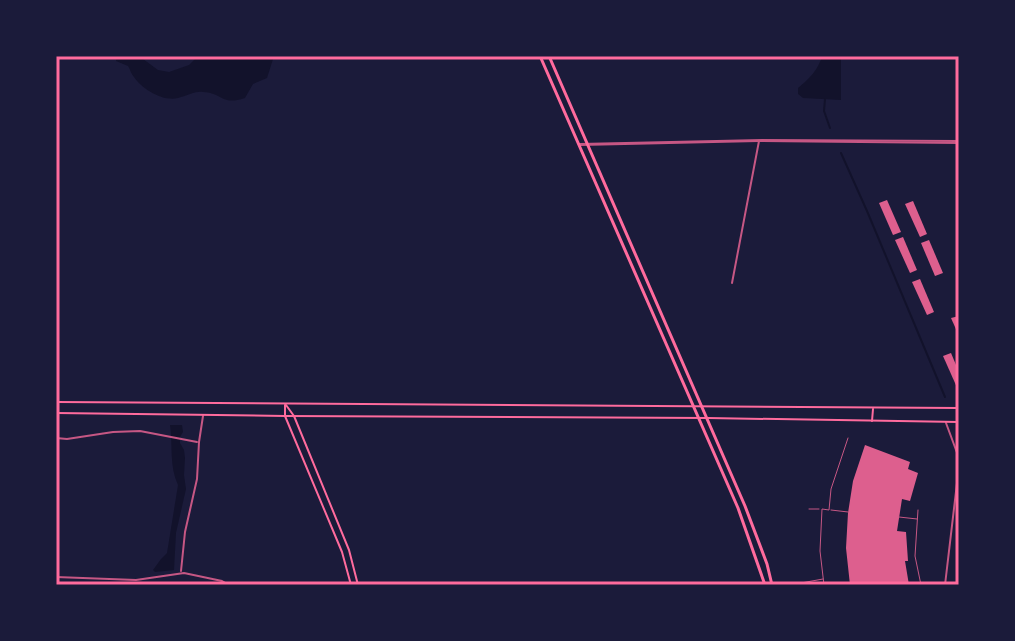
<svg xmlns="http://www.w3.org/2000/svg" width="1015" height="641" font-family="'Golos Text',sans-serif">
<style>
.water{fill:#12122b}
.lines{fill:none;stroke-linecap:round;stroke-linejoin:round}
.stream{stroke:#12122b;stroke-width:2}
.building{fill:#dd5f8e}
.pedestrian{stroke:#c65784;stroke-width:1}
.minor{stroke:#c65784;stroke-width:2}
.tertiary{stroke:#c65784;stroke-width:2}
.secondary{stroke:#ff6b9d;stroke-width:2}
.primary{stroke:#ff6b9d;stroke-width:3}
.neatline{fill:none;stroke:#ff6b9d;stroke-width:3}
</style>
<rect width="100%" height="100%" fill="#1b1b3a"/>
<g class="water">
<path d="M117,56H139L158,70L169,72L189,65L198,56H274L267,78L253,84L245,98C221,106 223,93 203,92C194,91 187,96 178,98C163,102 142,89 134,77C131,74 130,69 128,66L116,61Z"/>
<path d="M822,56H841V100L803,98L798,94V88C808,80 819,69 822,56Z"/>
<path d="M170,425H182L183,432L180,437V443L184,450L185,458L184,475L186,489L176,533L174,570L155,572L153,570L161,559L167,553L178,485C169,466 173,445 170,425Z"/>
</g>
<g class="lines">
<g class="stream">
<path d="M825,99L824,111L830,128"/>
<path d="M841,153L867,211L945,397"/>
</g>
</g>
<g class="building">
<path d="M887,200L901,232L893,235L879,203Z"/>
<path d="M913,201L927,234L920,237L905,204Z"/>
<path d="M903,237L917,270L910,273L895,240Z"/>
<path d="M929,240L943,273L935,276L921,243Z"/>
<path d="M920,279L934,312L927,315L912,282Z"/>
<path d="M959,316V336L951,318Z"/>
<path d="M951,353L959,372V392L943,356Z"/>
<path d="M865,445L910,462L908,469L918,473L910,501L902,499L897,531L906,532L908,561H905L909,585H850L846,548L848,513L853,481Z"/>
</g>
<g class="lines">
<g class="pedestrian">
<path d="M809,509H819"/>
<path d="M831,510L848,512"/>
<path d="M918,510L915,556L921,585"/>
<path d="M899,517L917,519"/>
<path d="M790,585L823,579"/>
<path d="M824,585L820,551L822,509L829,510L831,489L848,438"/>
</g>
<g class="minor">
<path d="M732,283L759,141"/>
<path d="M946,423L959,458"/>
<path d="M56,438L67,439L113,432L140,431L197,442"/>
<path d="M181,571L185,532L197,479L199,442L203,416"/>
<path d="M56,577L136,580L184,573L222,581L229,585"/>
<path d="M945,585L959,466"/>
</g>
<g class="tertiary">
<path d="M580,144L762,140L959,141"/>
<path d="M580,145L758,141L959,143"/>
</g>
<g class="secondary">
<path d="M56,402L959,408"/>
<path d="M285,405V416L342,552L351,585"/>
<path d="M286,405L294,416L349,550L358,585"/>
<path d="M56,413L285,416L708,418L959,422"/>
<path d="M872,421L873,409"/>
</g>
<g class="primary">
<path d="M540,56L738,508L765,585"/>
<path d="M549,56L745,506L767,564L772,585"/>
</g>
</g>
<rect width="1015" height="641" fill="none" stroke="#1b1b3a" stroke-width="116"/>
<rect x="58" y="58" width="899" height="525" class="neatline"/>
</svg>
